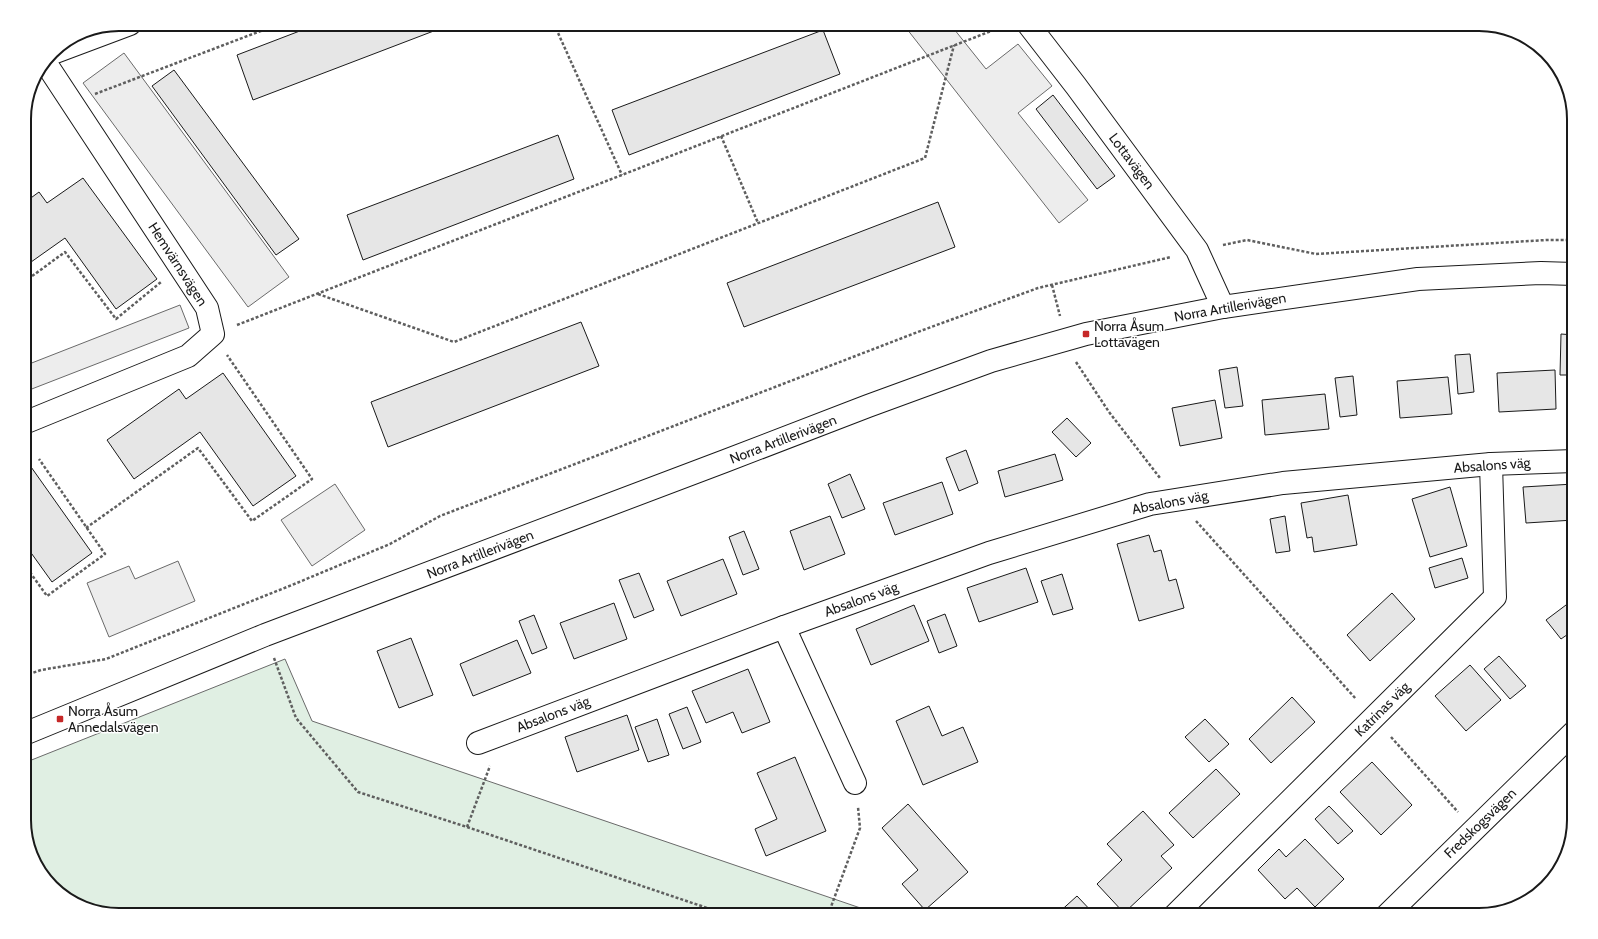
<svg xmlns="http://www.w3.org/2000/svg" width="1598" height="939" font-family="Cabin,sans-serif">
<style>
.green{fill:#e0efe3;stroke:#6a6a6a}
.parking{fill:#ededed;stroke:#6a6a6a}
.building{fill:#e6e6e6;stroke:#1a1a1a}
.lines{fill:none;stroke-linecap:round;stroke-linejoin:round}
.minor-casing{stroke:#1a1a1a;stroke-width:24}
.tertiary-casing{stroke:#1a1a1a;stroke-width:24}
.path{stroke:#5f5f5f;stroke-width:2.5;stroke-dasharray:3 2;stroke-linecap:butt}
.minor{stroke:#fff;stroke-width:22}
.tertiary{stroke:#fff;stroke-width:22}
.poi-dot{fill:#c62828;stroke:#fff;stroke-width:1.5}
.labels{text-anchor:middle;stroke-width:3;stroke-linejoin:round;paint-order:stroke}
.street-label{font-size:14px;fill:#1a1a1a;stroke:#fff}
.poi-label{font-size:14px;fill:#1a1a1a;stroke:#fff;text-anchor:start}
.rim{fill:none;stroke:#1a1a1a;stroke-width:2}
</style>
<rect width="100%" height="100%" fill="#fff"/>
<path class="green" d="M285,659L312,721L881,915H119L71,902L37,868L24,826V763Z"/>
<g class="parking">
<path d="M903,24H950L986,69L1018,44L1052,86L1018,113L1088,200L1059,223Z"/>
<path d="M124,53L289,277L248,307L83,83Z"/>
<path d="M180,305L189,328L24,392V366Z"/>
<path d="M335,484L365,530L312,566L281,520Z"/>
<path d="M178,561L195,601L109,637L87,583L129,566L135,579Z"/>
</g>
<g class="building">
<path d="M318,24H452L253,100L237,55Z"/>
<path d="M823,30L840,74L629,155L612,110Z"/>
<path d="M174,70L299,239L276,255L152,86Z"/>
<path d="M1053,95L1115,176L1097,189L1036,109Z"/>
<path d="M558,135L574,179L363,260L347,215Z"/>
<path d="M83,178L157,279L116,309L65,238L24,267V203L39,192L47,203Z"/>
<path d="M938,202L955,247L744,327L727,283Z"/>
<path d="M581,322L599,366L388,447L371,402Z"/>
<path d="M1561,334L1574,335V375H1560Z"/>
<path d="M1470,354L1474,392L1458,394L1455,355Z"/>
<path d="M1237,367L1243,406L1225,408L1219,370Z"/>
<path d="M1555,370L1556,409L1499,412L1497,373Z"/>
<path d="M223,373L296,476L253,506L200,432L134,479L107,440L179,389L186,399Z"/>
<path d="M1353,376L1357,415L1340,417L1335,378Z"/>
<path d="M1448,377L1452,414L1400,418L1397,381Z"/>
<path d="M1325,394L1329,429L1265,435L1262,400Z"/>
<path d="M1215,400L1222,438L1180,446L1172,408Z"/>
<path d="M1067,418L1091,443L1076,457L1052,432Z"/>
<path d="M966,450L978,483L959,491L946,458Z"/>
<path d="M1055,454L1063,480L1005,497L998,471Z"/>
<path d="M24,457L92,553L52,582L24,543Z"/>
<path d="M850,474L865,509L842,518L828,484Z"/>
<path d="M942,482L953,514L895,535L883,503Z"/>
<path d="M1574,484V520L1526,523L1523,487Z"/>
<path d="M1450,487L1467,546L1430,557L1412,499Z"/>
<path d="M1348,495L1357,545L1314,552L1312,537L1307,538L1301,503Z"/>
<path d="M830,516L845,554L804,570L790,531Z"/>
<path d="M1285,516L1290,551L1276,553L1270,519Z"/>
<path d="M744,531L759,569L743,575L729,537Z"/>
<path d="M1149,535L1154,552L1161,550L1169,581L1176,579L1184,608L1139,621L1117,544Z"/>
<path d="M1462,558L1468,578L1435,588L1429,568Z"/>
<path d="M723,559L737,594L681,616L667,581Z"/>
<path d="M1026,568L1038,602L979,622L967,588Z"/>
<path d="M639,573L654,610L634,618L619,580Z"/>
<path d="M1062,574L1073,609L1053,615L1041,581Z"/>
<path d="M1392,593L1415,619L1370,661L1347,635Z"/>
<path d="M1574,599V630L1561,639L1546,620Z"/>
<path d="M614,603L627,639L574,659L560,623Z"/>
<path d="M914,605L929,641L871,665L856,629Z"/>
<path d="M945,614L957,646L939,653L927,621Z"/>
<path d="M534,615L547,648L532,654L519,621Z"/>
<path d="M411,638L433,695L399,708L377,651Z"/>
<path d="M517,640L531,673L473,696L460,664Z"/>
<path d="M1499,656L1526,686L1510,699L1484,669Z"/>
<path d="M1470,665L1501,700L1466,731L1435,696Z"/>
<path d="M748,669L770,722L742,733L733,712L706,723L692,691Z"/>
<path d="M1292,697L1315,722L1271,763L1249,739Z"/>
<path d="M929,706L942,736L963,727L978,762L923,785L896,721Z"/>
<path d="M687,707L701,742L683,749L669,714Z"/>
<path d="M627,715L639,750L577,772L565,737Z"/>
<path d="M657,719L669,755L648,762L635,727Z"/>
<path d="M1205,719L1229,744L1209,762L1185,737Z"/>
<path d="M795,757L826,831L766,856L755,829L777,819L757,773Z"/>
<path d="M1372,762L1412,805L1381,835L1340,792Z"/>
<path d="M1216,769L1240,794L1193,838L1169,813Z"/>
<path d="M908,804L968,872L925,910L902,884L918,870L882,828Z"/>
<path d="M1329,806L1353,831L1338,844L1315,819Z"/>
<path d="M1143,811L1174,845L1161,856L1172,868L1124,913L1097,884L1122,860L1107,844Z"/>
<path d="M1305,839L1344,879L1315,907L1297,888L1285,899L1258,870L1279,849L1286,857Z"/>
<path d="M1077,896L1095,915H1056Z"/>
</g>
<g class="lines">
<defs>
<g id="minor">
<path d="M1028,24L1076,86L1197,250L1223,307"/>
<path d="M50,54L130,24"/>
<path d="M24,423L188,356L213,334L207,308L45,62"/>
<path d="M784,627L855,783"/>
<path d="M478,743L784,627L989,553L1150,504L1283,483L1491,464L1574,461"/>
<path d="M1175,915L1495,597L1491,464"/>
<path d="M1387,915L1574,732"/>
</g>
<path id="tertiary" d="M24,734L265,635L725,461L868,406L991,361L1086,334L1223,307L1418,279L1541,273L1574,274"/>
</defs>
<use href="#minor" class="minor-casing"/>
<use href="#tertiary" class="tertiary-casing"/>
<g class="path">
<path d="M554,24L622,175"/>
<path d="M95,94L279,24"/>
<path d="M721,136L758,223"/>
<path d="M1223,245L1247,240L1316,254L1546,240H1574"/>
<path d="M24,282L65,252L116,319L161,282"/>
<path d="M1052,285L1060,316"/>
<path d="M318,294L454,342L925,158L954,45"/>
<path d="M237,325L1004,26"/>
<path d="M1076,362L1109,412L1160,478"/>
<path d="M1196,521L1356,699"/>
<path d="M86,528L198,448L252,521L312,479L227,355"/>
<path d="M24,564L47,596L105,554L39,459"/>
<path d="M274,658L296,718L358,792L467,827L728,915"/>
<path d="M24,676L41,670L106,659L292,585L390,544L440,516L923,330L1038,288L1171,257"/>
<path d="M1391,737L1458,812"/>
<path d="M467,827L490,766"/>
<path d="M828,915L860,828L858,807"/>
</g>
<use href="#minor" class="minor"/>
<use href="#tertiary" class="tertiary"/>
</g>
<g class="poi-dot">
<rect x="1082" y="330" width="8" height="8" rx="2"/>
<rect x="56" y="715" width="8" height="8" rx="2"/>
</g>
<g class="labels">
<g class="street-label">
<text transform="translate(1132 161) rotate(53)" y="5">Lottavägen</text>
<text transform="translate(178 264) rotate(57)" y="5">Hemvärnsvägen</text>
<text transform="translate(1230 307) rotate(-10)" y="5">Norra Artillerivägen</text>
<text transform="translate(783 439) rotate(-21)" y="5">Norra Artillerivägen</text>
<text transform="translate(1492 465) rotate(-4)" y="5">Absalons väg</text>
<text transform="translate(1170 502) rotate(-11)" y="5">Absalons väg</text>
<text transform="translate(480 554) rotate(-21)" y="5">Norra Artillerivägen</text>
<text transform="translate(861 599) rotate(-20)" y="5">Absalons väg</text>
<text transform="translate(1382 709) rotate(-45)" y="5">Katrinas väg</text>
<text transform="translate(553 714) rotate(-21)" y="5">Absalons väg</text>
<text transform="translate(1480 823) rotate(-44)" y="5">Fredskogsvägen</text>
</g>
<g class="poi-label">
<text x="1094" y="331">Norra Åsum<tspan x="1094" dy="16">Lottavägen</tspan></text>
<text x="68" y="716">Norra Åsum<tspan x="68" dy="16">Annedalsvägen</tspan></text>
</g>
</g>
<path d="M0 0H1598V939H0ZM119 31H1479A88 88 0 0 1 1567 119V820A88 88 0 0 1 1479 908H119A88 88 0 0 1 31 820V119A88 88 0 0 1 119 31Z" fill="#fff" fill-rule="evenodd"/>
<path class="rim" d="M119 31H1479A88 88 0 0 1 1567 119V820A88 88 0 0 1 1479 908H119A88 88 0 0 1 31 820V119A88 88 0 0 1 119 31Z"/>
</svg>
